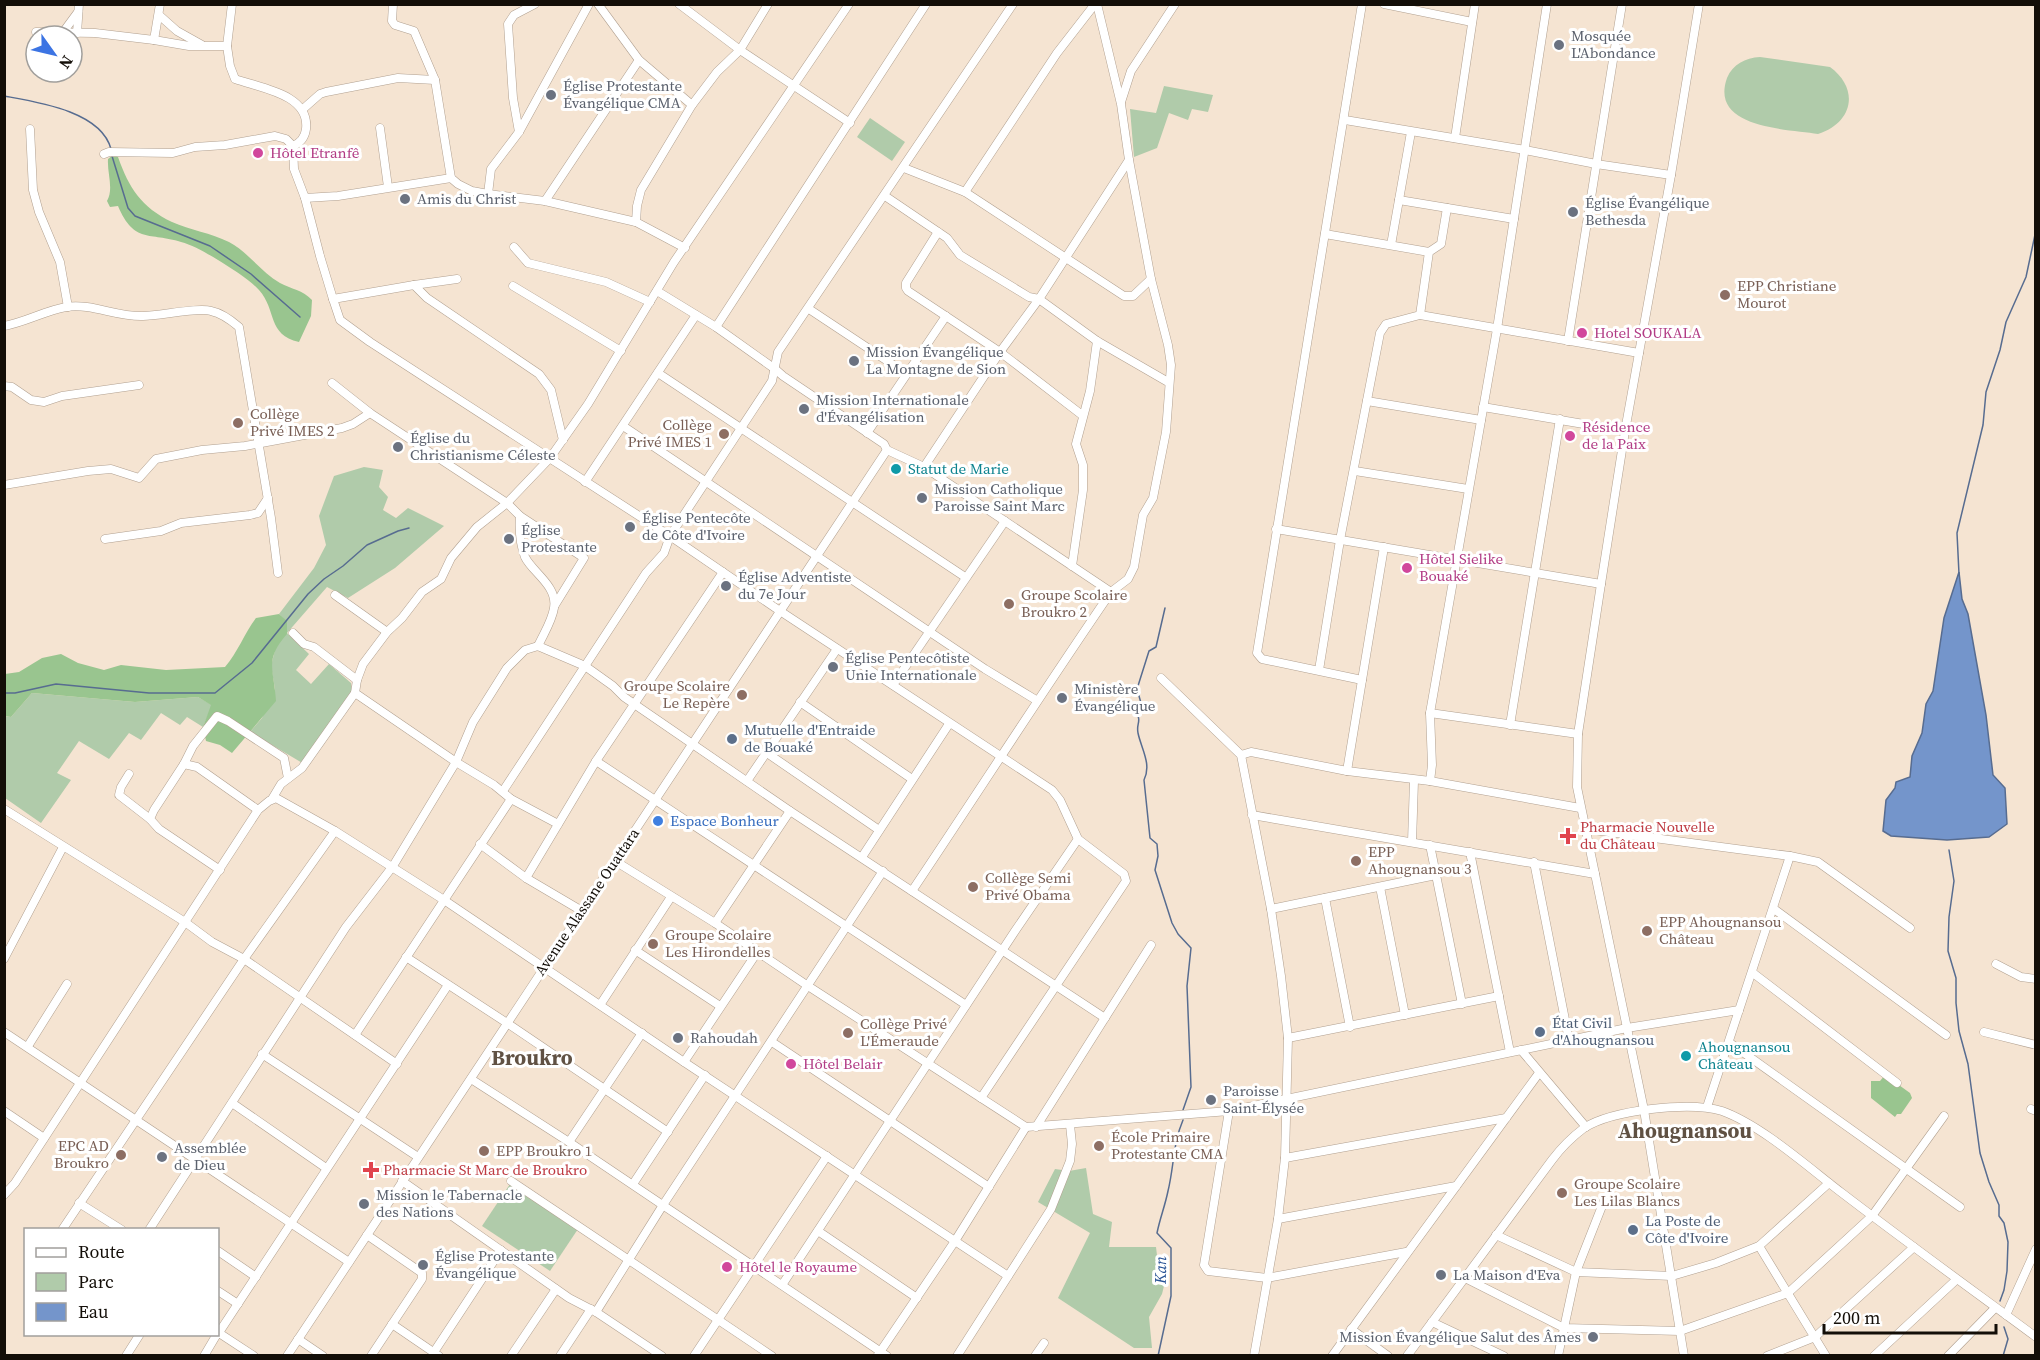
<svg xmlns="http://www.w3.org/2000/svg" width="2040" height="1360" font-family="'Source Serif 4',serif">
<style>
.green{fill:#b0cbaa}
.forest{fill:#99c58f}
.water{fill:#7495cb;stroke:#576c90;stroke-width:1.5}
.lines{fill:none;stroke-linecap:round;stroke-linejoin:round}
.stream{stroke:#576c90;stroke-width:1.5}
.minor-casing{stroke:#b1a090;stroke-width:9}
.minor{stroke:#fff;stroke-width:8}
.worship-dot{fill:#6b7280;stroke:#fff;stroke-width:2}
.hotel-dot{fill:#d1479c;stroke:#fff;stroke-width:2}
.education-dot{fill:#8d6e63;stroke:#fff;stroke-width:2}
.culture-dot{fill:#0f9aa8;stroke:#fff;stroke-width:2}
.service-dot{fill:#5c6f8a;stroke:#fff;stroke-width:2}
.shop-dot{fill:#3f7fe0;stroke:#fff;stroke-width:2}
.health-dot{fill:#e0444e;stroke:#fff;stroke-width:2}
.labels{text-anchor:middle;stroke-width:6;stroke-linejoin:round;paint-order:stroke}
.worship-label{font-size:15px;fill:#5b616d;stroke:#fff;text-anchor:start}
.hotel-label{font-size:15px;fill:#b23c85;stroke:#fff;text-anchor:start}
.education-label{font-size:15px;fill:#785e54;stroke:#fff;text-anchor:start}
.culture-label{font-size:15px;fill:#0d838f;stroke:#fff;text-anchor:start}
.service-label{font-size:15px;fill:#4e5e75;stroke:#fff;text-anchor:start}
.shop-label{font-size:15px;fill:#366cbe;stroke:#fff;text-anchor:start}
.health-label{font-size:15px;fill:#be3a42;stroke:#fff;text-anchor:start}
.street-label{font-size:15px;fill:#130e08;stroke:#fff}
.water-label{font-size:16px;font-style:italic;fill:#2a5496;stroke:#fff}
.district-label{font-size:21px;font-weight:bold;fill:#605143;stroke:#fff}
</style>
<rect width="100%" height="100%" fill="#f5e4d2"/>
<g class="green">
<path d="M1760,57L1830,67C1860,89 1853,123 1818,134C1788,129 1709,129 1727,78C1733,64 1745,58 1760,57Z"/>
<path d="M1164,86L1213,95L1208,112L1192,109L1188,120L1169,113L1157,148L1134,157L1130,109L1156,113Z"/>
<path d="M870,118L905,142L892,161L857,137Z"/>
<path d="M364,467L383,470L379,487L388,497L383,510L396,518L408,508L444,526L395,568L348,598L327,587L287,633L309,654L296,670L311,684L329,664L351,683L352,693L304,764L250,732L262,718L275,689L271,666L276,646L287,622L279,614L314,568L326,545L319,516L334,476Z"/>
<path d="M32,693L135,702L198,697L212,705L203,727L187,717L180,725L161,713L141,740L129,733L109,759L79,741L57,773L71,780L41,823L5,798L4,716L11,717Z"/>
<path d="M1086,1168L1093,1214L1112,1222L1109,1247H1156L1160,1280L1164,1286L1162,1294L1149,1317L1152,1348H1134L1058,1298L1090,1233L1038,1202L1055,1169L1069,1171Z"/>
<path d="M510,1184L578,1229L550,1271L482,1226Z"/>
</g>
<g class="forest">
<path d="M114,154L118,157C129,188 141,207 172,222C190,230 211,233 229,242C248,252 261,272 280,283C291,289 303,290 312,300L311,316L299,342C267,335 277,310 259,290C249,279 232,269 218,260C208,254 193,245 181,242C150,232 134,244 118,206L110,207L107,201C114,189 107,173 108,159Z"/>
<path d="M279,614L287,621V634C264,660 274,669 276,701L232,753L220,745L206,741L203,727L211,705L198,697L135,702L32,693L11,717L5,716V674L19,672L42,658L61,654L78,663L104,670L121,665L166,670L225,667C238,652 244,634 256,618Z"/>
<path d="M1885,1075L1910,1093L1912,1098L1901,1114H1897L1895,1117L1871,1098V1081H1880Z"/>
</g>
<path class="water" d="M1959,572L1962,599L1968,614L1986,715L1993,775L2005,788L2007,824L1989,837L1947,840L1891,836L1883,831L1886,800L1895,788L1896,782L1910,777L1912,756L1922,733L1926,704L1933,691L1944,618Z"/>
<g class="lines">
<g class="stream">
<path d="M4,96C37,102 101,111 111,149"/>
<path d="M112,156L128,208L135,216L210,246L251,274L300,317"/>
<path d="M1959,574L1957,533L1983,425L1986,392L2000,350L2006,322L2026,277L2036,230"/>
<path d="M1165,608L1156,647L1149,651L1137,689L1141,703L1136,710C1142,723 1136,723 1138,733C1141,748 1152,764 1144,780L1150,838L1157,844L1158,856L1155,870L1172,923L1178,934L1191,948L1187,986L1191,1087L1183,1110"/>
<path d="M4,693H15L56,684L149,693H215L252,663L308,594L324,579L343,566L367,545L398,531L409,528"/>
<path d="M1949,850L1954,881L1949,917L1948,951L1956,978V1003L1959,1031L1968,1064L1980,1153L1989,1182L1999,1205V1216L2004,1223L2008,1242L2007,1271L2004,1290L2000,1301"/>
<path d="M1158,1356L1171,1296V1248L1157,1233C1160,1218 1165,1206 1168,1191C1174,1167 1173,1143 1183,1120"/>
<path d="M2003,1356L2008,1339L2004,1327"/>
</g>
<defs>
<g id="minor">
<path d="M393,4L392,21L395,25L414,31L435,80L451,178L458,184L472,191L488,194L545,201L636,222L685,248"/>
<path d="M598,4L639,60L692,105"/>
<path d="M679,4L740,50L850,123"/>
<path d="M1384,4L1472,22"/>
<path d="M159,15L177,31L202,45"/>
<path d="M64,31L78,12"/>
<path d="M36,32L95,33L154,40L160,4"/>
<path d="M77,33L79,4"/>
<path d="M154,40L189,46H227L230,66L235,79C260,88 310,94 306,129C305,137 300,143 293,146"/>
<path d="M227,46L232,4"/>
<path d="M1121,102L1131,71L1175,4"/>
<path d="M303,109L320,94L326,92L398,78L435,80"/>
<path d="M1345,120L1525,150L1596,164L1671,175"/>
<path d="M380,128L388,187"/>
<path d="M30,129L33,190L39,212L60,262L68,307"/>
<path d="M519,132L513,98L508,24L514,15L535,4"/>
<path d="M1455,138L1475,4"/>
<path d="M104,154L109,152L173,153L195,147L225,145L275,136L286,139L293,146L294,169L305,198L338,196L451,178"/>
<path d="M904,168L965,192L1124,296H1133L1151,279"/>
<path d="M965,192L1057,53L1095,4"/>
<path d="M488,194L491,169L519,132L589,4"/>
<path d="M885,196L947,238L960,255L1029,297L1039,299L1097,341L1168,382"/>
<path d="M305,198L320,256L333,299L414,285L427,298L539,374L551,390L563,440"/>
<path d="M1399,200L1514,219"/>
<path d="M545,201L639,60"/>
<path d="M636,222L637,206L641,190L692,105L717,72L740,50L768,4"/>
<path d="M938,232L906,283V288L908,291L1000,352L1082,415"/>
<path d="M1325,234L1429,252"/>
<path d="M1391,245L1411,132"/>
<path d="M514,247L528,263L606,282L650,302"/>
<path d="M414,285L457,279"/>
<path d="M513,286L621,351"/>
<path d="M657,291L716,327L775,369L783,376L884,444L887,450L924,467L1111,592"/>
<path d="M333,299L340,320L370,342L670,536L780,611L1052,790L1060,800L1078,839L1124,874L1126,881L981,1098"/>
<path d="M809,309L907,374"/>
<path d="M1420,315L1429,252L1441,244L1447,208"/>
<path d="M4,326C26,322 44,311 66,307C92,303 116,317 143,316C159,316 199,307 211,311C221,313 232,321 239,327L271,518L278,573"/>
<path d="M716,327L926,4"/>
<path d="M1568,341L1622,4"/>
<path d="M658,373L965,577"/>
<path d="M332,383L370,413L507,503L520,516C519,530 520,544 525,557C532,572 558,586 554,608C552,621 544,633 538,646"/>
<path d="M4,386L12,387L31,400L44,402L62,396L139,385"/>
<path d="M1367,401L1481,420"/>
<path d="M1483,407L1625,431"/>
<path d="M623,426L985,669L1036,700"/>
<path d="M867,433L946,316"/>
<path d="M924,467L1000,352L1039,299L1129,160"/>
<path d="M1355,471L1468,489"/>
<path d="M585,482L696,315"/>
<path d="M4,485L88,471L111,469L139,478L156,459L202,450L245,446L342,428L353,424L370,413"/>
<path d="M520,516L584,558L555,605"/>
<path d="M1276,529L1601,584"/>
<path d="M105,539L161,531L181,523L250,515L258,513L268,498"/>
<path d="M1072,566L1083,490V465L1076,444L1090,391L1097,341"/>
<path d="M335,595L387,632"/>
<path d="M293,633L304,644L314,647L357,680"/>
<path d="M1319,670L1340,540L1380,333L1386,324L1420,315L1639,353"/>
<path d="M1161,678L1241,755L1271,909L1281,976L1288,1038L1285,1158L1278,1219L1254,1356"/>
<path d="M1362,680L1262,659L1257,653L1362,4"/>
<path d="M893,685L1005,521"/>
<path d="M800,702L912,779"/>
<path d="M1430,713L1578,734"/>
<path d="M1510,725L1560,419"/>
<path d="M767,753L879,830"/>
<path d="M1241,755L1251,752L1347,771L1430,781L1580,808"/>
<path d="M596,761L966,1005"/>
<path d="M184,764L193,746L217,716L228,721L284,758L288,778"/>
<path d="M1347,771L1384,547"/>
<path d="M129,774L121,787L119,795L150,819"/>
<path d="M747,781L837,649"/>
<path d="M1430,781L1432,765L1430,713L1497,329L1547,4"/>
<path d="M503,791L646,573L664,553L670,536L772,381L778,352L1013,4"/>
<path d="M272,799L281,784L302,768L355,693"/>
<path d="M4,809L185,922L212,942L244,959L397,1064"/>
<path d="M1252,815L1595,874"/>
<path d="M558,824L511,799L494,785L456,762L355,693L357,680L363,664L387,632L402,618L422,592L441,579L451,558L477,527L507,503L550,458L588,404L674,262L849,4"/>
<path d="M1586,829L1790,856L1818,862L1910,928"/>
<path d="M1412,842L1414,781"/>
<path d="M480,844L526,878L582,911"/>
<path d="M1430,845L1462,1004"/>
<path d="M1470,852L1510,1052"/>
<path d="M862,857L949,724"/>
<path d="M615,861L715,923L808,986L1026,1127L1229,1111L1627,1028L1739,1010"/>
<path d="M1534,862L1569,1040"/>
<path d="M220,870L159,829L150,819L154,810L184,764L197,767L258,810"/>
<path d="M526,878L596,761L723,572"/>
<path d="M1380,887L1405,1015"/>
<path d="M912,891C979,791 1043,691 1111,592L1128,579L1134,567L1143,515L1153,498L1166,432L1171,365L1168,345L1151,279L1129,160L1121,104L1097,4"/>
<path d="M1325,898L1350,1027"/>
<path d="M1271,909L1436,875"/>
<path d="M1774,909L1946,1035"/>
<path d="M715,923L790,811"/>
<path d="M635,950L720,1006"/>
<path d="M406,957L507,1023L668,1132"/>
<path d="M4,959L63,847"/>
<path d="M1996,964L2021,977L2036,979"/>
<path d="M1753,973L1897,1083"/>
<path d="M600,1005L671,897"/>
<path d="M4,1032L349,1262"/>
<path d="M1984,1032L2036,1045"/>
<path d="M355,1035L511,799"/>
<path d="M1288,1038L1499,996"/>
<path d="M772,1042L989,1187"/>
<path d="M1730,1043L1960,1207"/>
<path d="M28,1046L67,984"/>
<path d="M1521,1050L1586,1127"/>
<path d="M262,1054L418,1157"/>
<path d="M684,1062L758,951"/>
<path d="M471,1079L569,1142L887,1356"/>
<path d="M232,1103L326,1168"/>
<path d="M1707,1107L1790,856"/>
<path d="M2031,1109L2036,1111"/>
<path d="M4,1111L44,1138"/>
<path d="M1229,1111L1204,1265L1208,1271L1267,1278L1406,1252"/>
<path d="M1036,1127L1151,945"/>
<path d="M569,1142L642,1033"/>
<path d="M1285,1158L1506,1118"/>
<path d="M402,1181L569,1298L596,1312L662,1356"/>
<path d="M511,1181L772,1356"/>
<path d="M633,1184L705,1075"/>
<path d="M4,1195L15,1183L258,810L269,801L276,798L335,831L444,900L684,1062L1008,1276"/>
<path d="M79,1203L122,1230"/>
<path d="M1278,1219L1456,1186"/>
<path d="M62,1230L244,959L335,831"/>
<path d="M149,1230L346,927L393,866L456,762L473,722L507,668L525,650L538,646L585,666L613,686L624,697L790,811L1105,1018"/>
<path d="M818,1231L917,1298"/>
<path d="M367,1235L422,1273V1279L371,1356"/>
<path d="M1496,1235L1576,1272L1672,1276L1716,1263L1759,1246L1829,1183"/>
<path d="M1759,1246L1826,1356"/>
<path d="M218,1251L256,1277"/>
<path d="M1465,1278L1564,1328L1680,1331L1788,1293L1872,1216L1944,1116"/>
<path d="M782,1285L1015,931L1078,839"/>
<path d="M218,1291L238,1304"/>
<path d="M596,1312L663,1205L883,871"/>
<path d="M2006,1315L2036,1249"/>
<path d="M1432,1322L1504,1356"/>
<path d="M392,1324L439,1356"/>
<path d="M1351,1329L1388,1356"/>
<path d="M219,1333L254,1356"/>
<path d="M218,1334L448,985"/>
<path d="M298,1339L323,1356"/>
<path d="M434,1352L501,1250"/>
<path d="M878,1355L955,1241L1026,1127"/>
<path d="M126,1356L140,1334"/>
<path d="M204,1356L217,1334"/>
<path d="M287,1356L887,450"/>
<path d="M511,1356L556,1289"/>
<path d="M560,1356L591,1309"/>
<path d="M694,1356L827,1156"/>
<path d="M957,1356L1051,1209L1070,1161L1072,1144L1070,1125"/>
<path d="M1035,1356L1044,1343"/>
<path d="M1332,1356L1539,1073"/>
<path d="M1407,1356L1552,1160C1561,1148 1572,1137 1584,1128C1612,1110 1690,1101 1722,1111C1761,1125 1808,1167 1842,1193C1906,1242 1971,1289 2036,1337"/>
<path d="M1558,1356L1576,1272L1604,1201"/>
<path d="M1684,1356L1644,1110L1577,787L1578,734L1601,584L1625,431L1671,175L1699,4"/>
<path d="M1767,1356L1815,1337L1914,1247"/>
<path d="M1874,1356L1956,1280"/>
<path d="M1948,1356L1995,1308"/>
</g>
</defs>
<use href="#minor" class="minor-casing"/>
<use href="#minor" class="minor"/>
</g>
<g class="worship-dot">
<circle cx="1559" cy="45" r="6"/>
<circle cx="551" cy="95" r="6"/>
<circle cx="405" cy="199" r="6"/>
<circle cx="1573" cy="212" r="6"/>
<circle cx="854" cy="361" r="6"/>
<circle cx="804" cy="409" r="6"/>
<circle cx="398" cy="447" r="6"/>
<circle cx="922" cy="498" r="6"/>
<circle cx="630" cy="527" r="6"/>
<circle cx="509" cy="539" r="6"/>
<circle cx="726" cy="586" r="6"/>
<circle cx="833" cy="667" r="6"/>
<circle cx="1062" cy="698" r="6"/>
<circle cx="678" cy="1038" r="6"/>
<circle cx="1211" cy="1100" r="6"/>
<circle cx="162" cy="1157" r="6"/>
<circle cx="364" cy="1204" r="6"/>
<circle cx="423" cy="1265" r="6"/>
<circle cx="1441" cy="1275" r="6"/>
<circle cx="1593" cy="1337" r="6"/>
</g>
<g class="hotel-dot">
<circle cx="258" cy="153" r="6"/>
<circle cx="1582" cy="333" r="6"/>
<circle cx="1570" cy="436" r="6"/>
<circle cx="1407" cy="568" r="6"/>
<circle cx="791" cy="1064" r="6"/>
<circle cx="727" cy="1267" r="6"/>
</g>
<g class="education-dot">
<circle cx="1725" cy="295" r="6"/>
<circle cx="238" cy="423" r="6"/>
<circle cx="724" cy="434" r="6"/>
<circle cx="1009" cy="604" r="6"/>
<circle cx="742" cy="695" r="6"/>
<circle cx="1356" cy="861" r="6"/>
<circle cx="973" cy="887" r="6"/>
<circle cx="1647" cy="931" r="6"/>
<circle cx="653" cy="944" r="6"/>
<circle cx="848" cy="1033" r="6"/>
<circle cx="1099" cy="1146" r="6"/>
<circle cx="484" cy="1151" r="6"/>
<circle cx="121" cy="1155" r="6"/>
<circle cx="1562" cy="1193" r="6"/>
</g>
<g class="culture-dot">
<circle cx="896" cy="469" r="6"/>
<circle cx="1686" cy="1056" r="6"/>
</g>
<g class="service-dot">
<circle cx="732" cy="739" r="6"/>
<circle cx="1540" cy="1032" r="6"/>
<circle cx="1633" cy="1230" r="6"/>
</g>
<circle class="shop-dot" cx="658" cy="821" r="6"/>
<g class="health-dot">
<path d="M1565 827h6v6h6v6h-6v6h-6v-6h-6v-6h6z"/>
<path d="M368 1161h6v6h6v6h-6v6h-6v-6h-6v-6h6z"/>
</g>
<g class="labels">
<g class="worship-label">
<text x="1571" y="41">Mosquée<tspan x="1571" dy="17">L'Abondance</tspan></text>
<text x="563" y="91">Église Protestante<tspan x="563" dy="17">Évangélique CMA</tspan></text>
<text x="417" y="204">Amis du Christ</text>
<text x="1585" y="208">Église Évangélique<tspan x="1585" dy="17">Bethesda</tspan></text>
<text x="866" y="357">Mission Évangélique<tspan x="866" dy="17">La Montagne de Sion</tspan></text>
<text x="816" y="405">Mission Internationale<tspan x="816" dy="17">d'Évangélisation</tspan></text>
<text x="410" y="443">Église du<tspan x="410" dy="17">Christianisme Céleste</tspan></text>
<text x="934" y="494">Mission Catholique<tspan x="934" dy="17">Paroisse Saint Marc</tspan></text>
<text x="642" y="523">Église Pentecôte<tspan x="642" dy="17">de Côte d'Ivoire</tspan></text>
<text x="521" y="535">Église<tspan x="521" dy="17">Protestante</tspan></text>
<text x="738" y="582">Église Adventiste<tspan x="738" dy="17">du 7e Jour</tspan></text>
<text x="845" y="663">Église Pentecôtiste<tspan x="845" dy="17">Unie Internationale</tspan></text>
<text x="1074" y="694">Ministère<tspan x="1074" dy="17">Évangélique</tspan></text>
<text x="690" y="1043">Rahoudah</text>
<text x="1223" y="1096">Paroisse<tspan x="1223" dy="17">Saint-Élysée</tspan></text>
<text x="174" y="1153">Assemblée<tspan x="174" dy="17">de Dieu</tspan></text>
<text x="376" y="1200">Mission le Tabernacle<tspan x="376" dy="17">des Nations</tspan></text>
<text x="435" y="1261">Église Protestante<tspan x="435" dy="17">Évangélique</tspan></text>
<text x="1453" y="1280">La Maison d'Eva</text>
<text x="1581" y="1342" text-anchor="end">Mission Évangélique Salut des Âmes</text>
</g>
<g class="hotel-label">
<text x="270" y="158">Hôtel Etranfê</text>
<text x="1594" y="338">Hotel SOUKALA</text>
<text x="1582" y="432">Résidence<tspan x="1582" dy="17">de la Paix</tspan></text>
<text x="1419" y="564">Hôtel Sielike<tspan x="1419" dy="17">Bouaké</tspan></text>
<text x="803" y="1069">Hôtel Belair</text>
<text x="739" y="1272">Hôtel le Royaume</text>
</g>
<g class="education-label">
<text x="1737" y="291">EPP Christiane<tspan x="1737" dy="17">Mourot</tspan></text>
<text x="250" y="419">Collège<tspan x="250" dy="17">Privé IMES 2</tspan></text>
<text x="712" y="430" text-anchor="end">Collège<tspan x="712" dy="17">Privé IMES 1</tspan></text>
<text x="1021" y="600">Groupe Scolaire<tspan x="1021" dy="17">Broukro 2</tspan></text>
<text x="730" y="691" text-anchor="end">Groupe Scolaire<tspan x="730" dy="17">Le Repère</tspan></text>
<text x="1368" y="857">EPP<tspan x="1368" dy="17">Ahougnansou 3</tspan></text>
<text x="985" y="883">Collège Semi<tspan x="985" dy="17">Privé Obama</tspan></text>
<text x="1659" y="927">EPP Ahougnansou<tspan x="1659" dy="17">Château</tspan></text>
<text x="665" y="940">Groupe Scolaire<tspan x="665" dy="17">Les Hirondelles</tspan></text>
<text x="860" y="1029">Collège Privé<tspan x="860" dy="17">L'Émeraude</tspan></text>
<text x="1111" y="1142">École Primaire<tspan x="1111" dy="17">Protestante CMA</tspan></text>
<text x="109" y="1151" text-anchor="end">EPC AD<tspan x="109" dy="17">Broukro</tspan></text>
<text x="496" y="1156">EPP Broukro 1</text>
<text x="1574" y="1189">Groupe Scolaire<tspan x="1574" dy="17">Les Lilas Blancs</tspan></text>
</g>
<g class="culture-label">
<text x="908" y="474">Statut de Marie</text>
<text x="1698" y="1052">Ahougnansou<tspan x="1698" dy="17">Château</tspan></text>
</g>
<g class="service-label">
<text x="744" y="735">Mutuelle d'Entraide<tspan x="744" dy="17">de Bouaké</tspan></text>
<text x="1552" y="1028">État Civil<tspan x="1552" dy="17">d'Ahougnansou</tspan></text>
<text x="1645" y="1226">La Poste de<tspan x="1645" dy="17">Côte d'Ivoire</tspan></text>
</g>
<g class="shop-label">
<text x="670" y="826">Espace Bonheur</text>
</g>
<g class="health-label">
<text x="1580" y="832">Pharmacie Nouvelle<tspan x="1580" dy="17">du Château</tspan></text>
<text x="383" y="1175">Pharmacie St Marc de Broukro</text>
</g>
<g class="street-label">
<text transform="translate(587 902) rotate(-56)" y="5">Avenue Alassane Ouattara</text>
</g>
<g class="water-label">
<text transform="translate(1160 1270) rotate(-89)" y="6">Kan</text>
</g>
<g class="district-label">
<text x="532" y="1065">Broukro</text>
<text x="1685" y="1138">Ahougnansou</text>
</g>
</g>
<rect width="2040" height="1360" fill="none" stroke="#130e08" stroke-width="12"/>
<rect x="24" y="1228" width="195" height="108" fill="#ffffff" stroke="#a19f9c" stroke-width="1.5"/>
<rect x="36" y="1248" width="30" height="9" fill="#ffffff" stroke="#a19f9c" stroke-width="1.5"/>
<text x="78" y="1258" font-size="18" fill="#130e08">Route</text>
<rect x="36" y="1273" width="30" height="18" fill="#b0cbaa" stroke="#a19f9c" stroke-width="1.5"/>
<text x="78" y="1288" font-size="18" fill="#130e08">Parc</text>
<rect x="36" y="1303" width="30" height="18" fill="#7495cb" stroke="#a19f9c" stroke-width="1.5"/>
<text x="78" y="1318" font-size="18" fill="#130e08">Eau</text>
<g transform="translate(54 54) rotate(124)"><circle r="28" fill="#ffffff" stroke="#a19f9c" stroke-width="1.5"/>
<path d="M0-4.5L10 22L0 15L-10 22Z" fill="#3c74e3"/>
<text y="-9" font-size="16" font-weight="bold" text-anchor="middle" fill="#130e08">N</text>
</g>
<path d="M1824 1324v9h172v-9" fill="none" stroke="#130e08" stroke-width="3"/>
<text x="1833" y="1324" font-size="18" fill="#130e08" stroke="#ffffff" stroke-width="4.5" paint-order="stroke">200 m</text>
</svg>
